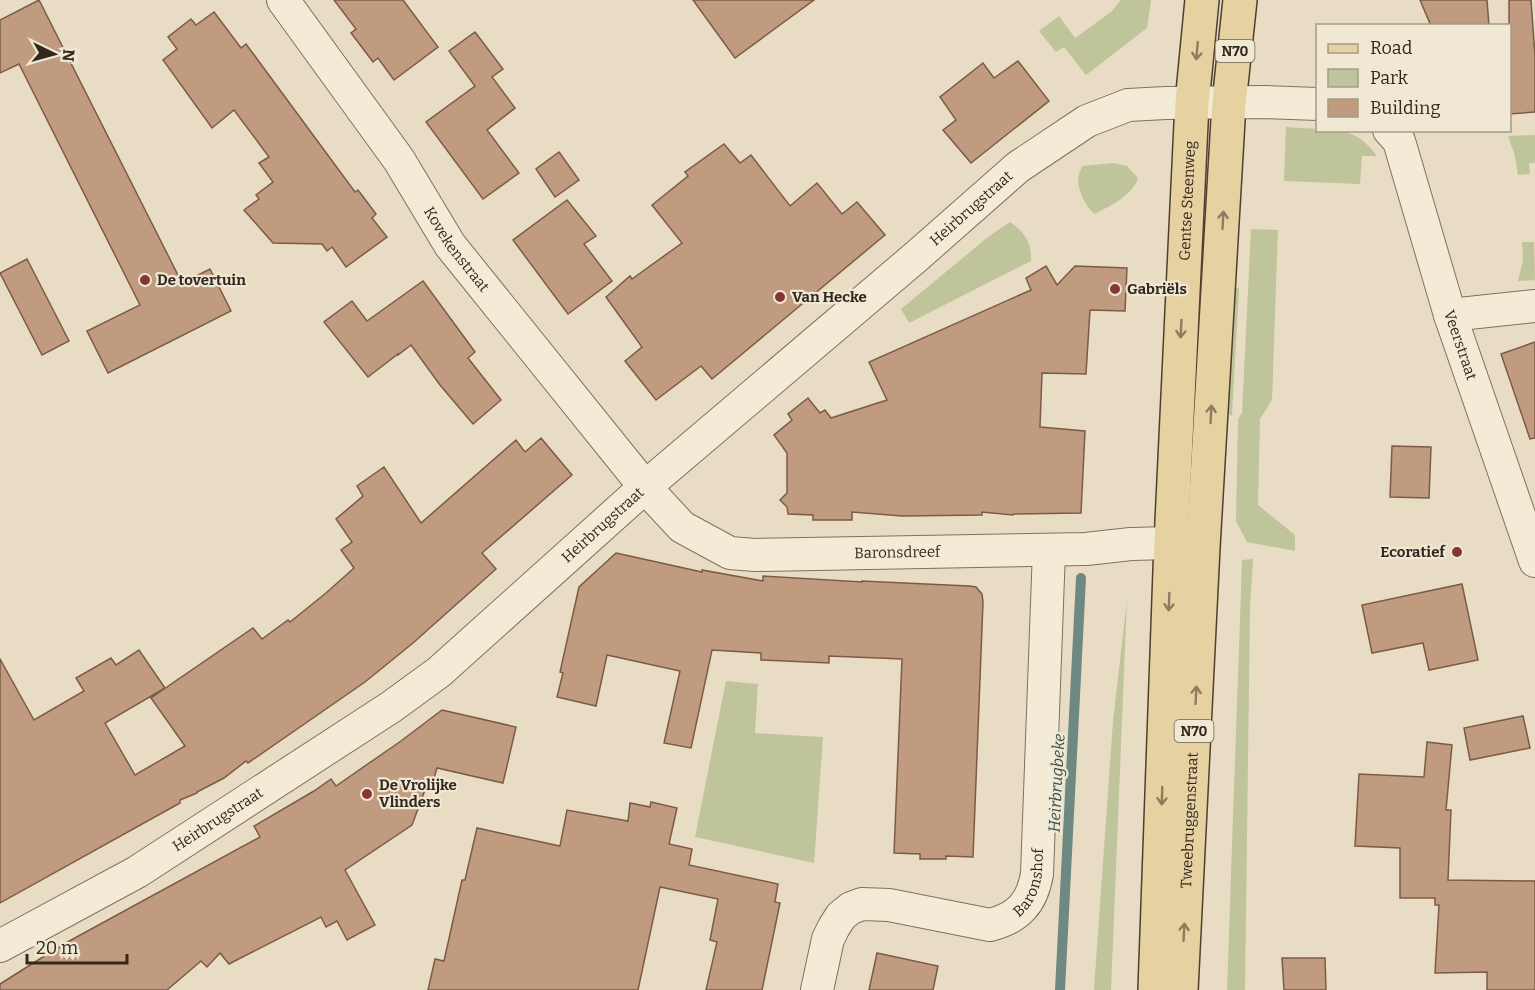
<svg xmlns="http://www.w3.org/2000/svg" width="1535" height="990" font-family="Bitter,serif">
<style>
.green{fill:#bfc49a}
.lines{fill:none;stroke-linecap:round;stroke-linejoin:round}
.stream{stroke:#6e8882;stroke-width:10}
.building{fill:#c19b7f;stroke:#7c5b46;stroke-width:1.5}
.minor-casing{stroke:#80705d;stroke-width:34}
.major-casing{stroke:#4e3f31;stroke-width:36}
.minor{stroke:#f4ebd6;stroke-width:32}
.major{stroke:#e6d1a1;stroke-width:33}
.oneway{stroke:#8c7c60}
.poi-dot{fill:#873536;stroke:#f0e8d3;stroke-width:2}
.labels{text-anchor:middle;stroke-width:4.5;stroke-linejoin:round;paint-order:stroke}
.shield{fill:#f0e8d3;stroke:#6b6255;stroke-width:1.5}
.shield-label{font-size:14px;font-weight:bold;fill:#32281f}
.street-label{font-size:15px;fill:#32281f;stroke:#f0e8d3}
.poi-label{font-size:15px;font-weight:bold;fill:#32281f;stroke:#f0e8d3;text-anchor:start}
.water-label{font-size:16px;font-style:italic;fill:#30504e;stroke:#f0e8d3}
</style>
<rect width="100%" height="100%" fill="#e8ddc4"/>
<g class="green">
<path d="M1121,0H1151L1147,28L1086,75L1064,47L1056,52L1039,31L1059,16L1075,38L1111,12Z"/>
<path d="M1286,127L1317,129L1318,130C1346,130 1359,132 1377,156H1362L1360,184L1284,181Z"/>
<path d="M1535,135V163H1529L1530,174L1518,175L1515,156L1508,136Z"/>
<path d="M1113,163L1127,166L1138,178C1133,195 1109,207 1094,214C1086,206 1079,193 1078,181C1078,176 1080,171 1082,166Z"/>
<path d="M1010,222C1025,232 1032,243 1031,261L909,323L901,309L988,237Z"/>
<path d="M1251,229L1278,230L1272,400L1260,419L1258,505L1295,535V551L1247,542L1236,521L1238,419L1242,413Z"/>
<path d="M1522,242H1534L1535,280L1518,281L1523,260Z"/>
<path d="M1231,288H1239L1232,416L1225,413Z"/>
<path d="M1253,559L1250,609L1245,990H1227L1242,560Z"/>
<path d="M1127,599L1111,990H1094L1113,721Z"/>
<path d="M726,681L758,684L755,733L823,737L814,863L695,837Z"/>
</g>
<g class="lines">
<path class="stream" d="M1060,990L1081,578"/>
</g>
<g class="building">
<path d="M39,0L182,283L210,269L231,311L108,373L87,331L140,305L19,64L0,73V20Z"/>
<path d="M334,0H403L438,47L394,80L378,58L373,62L351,33L356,29Z"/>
<path d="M693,0H814L735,58Z"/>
<path d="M1420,0H1487L1489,26H1431Z"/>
<path d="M1509,0H1531L1535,56V112L1509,114Z"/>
<path d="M214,12L241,48L246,44L355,192L358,190L376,214L372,218L387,237L346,267L332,247L327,251L322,244L273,243L244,210L259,199L256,195L273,182L259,163L269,157L234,110L212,128L163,60L177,49L168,37L191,19L196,25Z"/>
<path d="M475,32L503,69L492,77L515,108L487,130L519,173L483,199L426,122L475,86L449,51Z"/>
<path d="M1018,61L1049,101L971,163L943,130L956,120L940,97L983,63L994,78Z"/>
<path d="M724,144L740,163L751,155L790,206L817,183L842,214L857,202L885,235L712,379L701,366L656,400L625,361L642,347L606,297L630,276L632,279L682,243L652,205L688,176L685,172Z"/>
<path d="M559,152L579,180L555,197L536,169Z"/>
<path d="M567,200L596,236L584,244L612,281L568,314L513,240Z"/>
<path d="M27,259L69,341L42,355L0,273Z"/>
<path d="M1046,266L1057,285L1075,266L1127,268L1125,311L1090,310L1086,374L1042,373L1040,427L1085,431L1081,513L1014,514L1013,515L982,512V515L902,516L852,512V520H813V515L788,514L787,507L780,500L787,493V453L774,435L792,420L788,414L808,398L820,413L825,410L831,418L887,400L869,362L1031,290L1026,278Z"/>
<path d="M423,281L475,352L468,358L501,400L473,424L440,385L411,345L398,355V354L368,377L324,322L352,301L367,321Z"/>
<path d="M1535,342V438L1530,439L1501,354Z"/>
<path d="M541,438L572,475L482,553L496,569L413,643L365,682L248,763L246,761L224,778L197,792V793L180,800V803L0,903V659L34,720L84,691L76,678L111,658L116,665L139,650L165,688L105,723L135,775L185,746L151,698L253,628L262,639L288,620L290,622L326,593L354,568L341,550L352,542L336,519L363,496L357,486L384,467L421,523L516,440L525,452Z"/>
<path d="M1392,446L1431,447L1429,498L1390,497Z"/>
<path d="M616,553L702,572V570L763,581V576L862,582V581L969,586L976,587L982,594L983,602L973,857L946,856V859H920V854L894,853L902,659L829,656V663L761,660V653L712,650L691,748L664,743L680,671L607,655L596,706L557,697L563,673L560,672L579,587Z"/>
<path d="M1462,584L1478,660L1429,670L1423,643L1372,653L1362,605Z"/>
<path d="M442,710L516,727L503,783L437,768L431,788L428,782L412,825L345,870L375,925L347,940L337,921L326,927L321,917L229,964L220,953L207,967L201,961L167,990H0V984L62,945L260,837L254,826L314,791L331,779L336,786L401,741Z"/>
<path d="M1523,716L1530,748L1470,760L1464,728Z"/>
<path d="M1427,742L1452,745L1446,810H1451L1448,880L1535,881V990H1487V972L1435,973L1439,905H1435V898H1400V848L1355,846L1359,774L1424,777Z"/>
<path d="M651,802L677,808L669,844L692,849L689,865L778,884L775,902L780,903L762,990H706L717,942L710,940L718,899L660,887L638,990H428L435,959L444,961L462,880H465L477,828L560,846L567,810L628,821L630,803L650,807Z"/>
<path d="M877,953L938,966L933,990H869Z"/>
<path d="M1282,958H1325L1326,990H1284Z"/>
</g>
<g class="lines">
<defs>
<g id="minor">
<path id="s1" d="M283,0L399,160L450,245L645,487L682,527L730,553L755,555L1086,549L1131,544L1171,543"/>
<path id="s2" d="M1389,130L1399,141L1450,315L1535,561"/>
<path d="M1450,315L1535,306"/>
<path id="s3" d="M0,946L137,872L391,707L439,672L645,487L917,256L1018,167L1087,121L1128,105L1166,103L1264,102L1318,104"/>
<path id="s4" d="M817,990L828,939L834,927L841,916L851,908L862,904L889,905L990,925C1018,918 1032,903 1037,874L1049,550"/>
</g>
<g id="major">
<path id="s5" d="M1155,990L1171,543L1192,103L1202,0"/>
<path id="s6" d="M1181,990L1203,547L1229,103L1240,0"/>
</g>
</defs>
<use href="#minor" class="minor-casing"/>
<use href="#major" class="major-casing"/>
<use href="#minor" class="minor"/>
<use href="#major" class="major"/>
</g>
<defs><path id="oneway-shaft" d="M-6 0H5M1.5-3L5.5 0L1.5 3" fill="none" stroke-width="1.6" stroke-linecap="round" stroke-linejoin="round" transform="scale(1.5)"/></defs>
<g class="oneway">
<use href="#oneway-shaft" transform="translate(1197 51) rotate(95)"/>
<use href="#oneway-shaft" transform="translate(1223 220) rotate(-87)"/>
<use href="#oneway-shaft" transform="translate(1181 329) rotate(93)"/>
<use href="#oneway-shaft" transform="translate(1211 414) rotate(-87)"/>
<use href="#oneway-shaft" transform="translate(1169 602) rotate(92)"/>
<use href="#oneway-shaft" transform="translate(1196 695) rotate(-87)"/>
<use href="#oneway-shaft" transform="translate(1162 796) rotate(92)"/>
<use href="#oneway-shaft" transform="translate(1184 932) rotate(-87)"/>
</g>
<g class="poi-dot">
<circle cx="145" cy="280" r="6"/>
<circle cx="1115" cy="289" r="6"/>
<circle cx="780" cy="297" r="6"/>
<circle cx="1457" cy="552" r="6"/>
<circle cx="367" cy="794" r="6"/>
</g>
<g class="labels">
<g class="shield">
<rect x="1215.5" y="40" width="39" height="22" rx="4.5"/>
<rect x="1174.5" y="720" width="39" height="22" rx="4.5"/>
</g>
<g class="shield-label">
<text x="1235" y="56">N70</text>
<text x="1194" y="736">N70</text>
</g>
<g class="street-label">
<text dy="5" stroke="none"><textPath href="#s5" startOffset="790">Gentse Steenweg</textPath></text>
<text dy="5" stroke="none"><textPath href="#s3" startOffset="1224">Heirbrugstraat</textPath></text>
<text dy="5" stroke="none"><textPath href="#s1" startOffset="304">Kovekenstraat</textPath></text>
<text dy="5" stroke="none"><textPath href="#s2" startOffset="228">Veerstraat</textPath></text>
<text dy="5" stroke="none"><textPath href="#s3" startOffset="738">Heirbrugstraat</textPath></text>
<text dy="5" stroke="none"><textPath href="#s1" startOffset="884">Baronsdreef</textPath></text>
<text dy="5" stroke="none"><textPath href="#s3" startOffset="252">Heirbrugstraat</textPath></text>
<text dy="5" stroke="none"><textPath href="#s6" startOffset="170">Tweebruggenstraat</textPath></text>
<text dy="5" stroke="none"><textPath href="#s4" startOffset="297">Baronshof</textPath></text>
</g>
<g class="poi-label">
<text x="157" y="285">De tovertuin</text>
<text x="1127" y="294">Gabriëls</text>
<text x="792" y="302">Van Hecke</text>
<text x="1445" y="557" text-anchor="end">Ecoratief</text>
<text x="379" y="790">De Vrolijke<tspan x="379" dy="17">Vlinders</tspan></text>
</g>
<g class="water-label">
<text transform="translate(1056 783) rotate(-87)" y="6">Heirbrugbeke</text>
</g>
</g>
<rect x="1316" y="24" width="195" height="108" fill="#f0e8d3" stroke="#a49b8b" stroke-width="1.5"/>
<rect x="1328" y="44" width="30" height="9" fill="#e6d1a1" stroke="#a49b8b" stroke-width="1.5"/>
<text x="1370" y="54" font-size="18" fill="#32281f">Road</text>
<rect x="1328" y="69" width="30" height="18" fill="#bfc49a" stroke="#a49b8b" stroke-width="1.5"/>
<text x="1370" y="84" font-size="18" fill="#32281f">Park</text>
<rect x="1328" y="99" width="30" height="18" fill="#c19b7f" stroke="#a49b8b" stroke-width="1.5"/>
<text x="1370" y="114" font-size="18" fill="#32281f">Building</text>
<g transform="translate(54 54) rotate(95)" stroke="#f0e8d3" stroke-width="4.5" paint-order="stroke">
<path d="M0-4.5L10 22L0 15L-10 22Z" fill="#32281f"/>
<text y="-9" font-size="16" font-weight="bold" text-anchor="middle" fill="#32281f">N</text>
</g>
<path d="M27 954v9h100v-9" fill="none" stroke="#32281f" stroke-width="3"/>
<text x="36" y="954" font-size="18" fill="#32281f" stroke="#f0e8d3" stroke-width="4.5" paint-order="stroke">20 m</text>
</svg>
